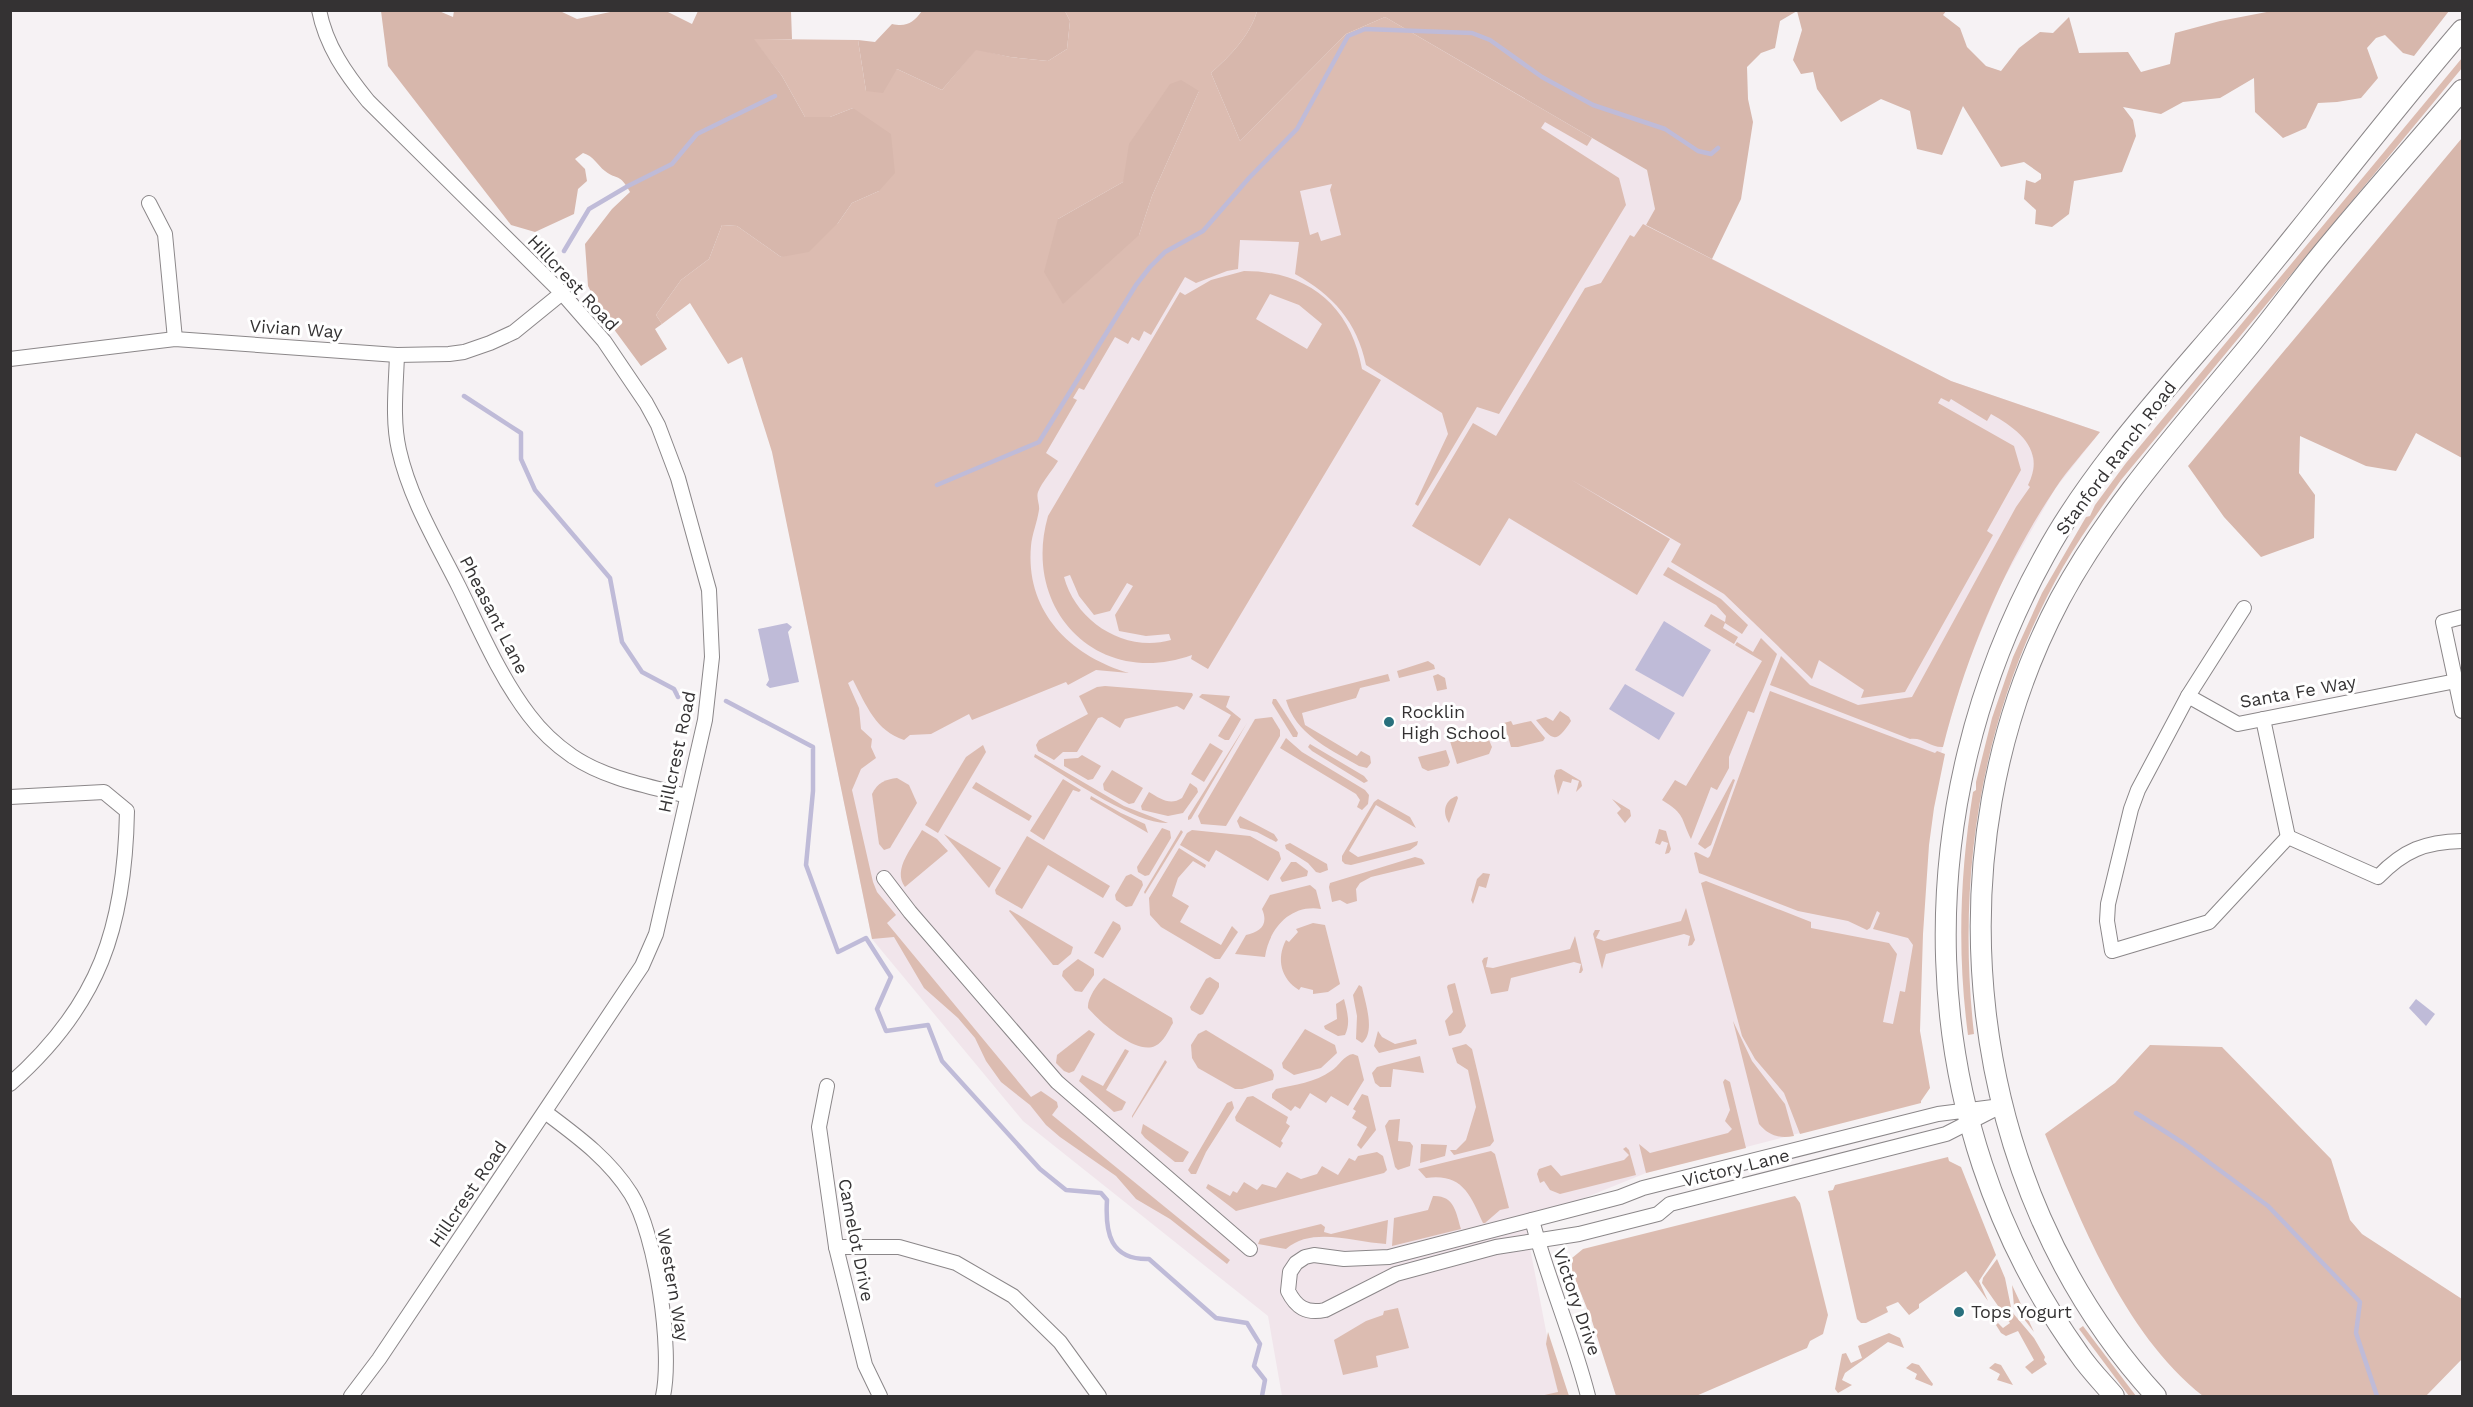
<svg xmlns="http://www.w3.org/2000/svg" width="2473" height="1407" font-family="'Work Sans',sans-serif">
<style>
.built{fill:#f1e5eb}
.green{fill:#dcbcb1;fill-rule:evenodd}
.forest{fill:#d7b7ac}
.water{fill:#bfbbd8}
.lines{fill:none;stroke-linecap:round;stroke-linejoin:round}
.stream{stroke:#bfbbd8;stroke-width:4.5}
.minor-casing{stroke:#8b8789;stroke-width:16}
.secondary-casing{stroke:#8b8789;stroke-width:22}
.minor{stroke:#fff;stroke-width:14}
.secondary{stroke:#fff;stroke-width:20}
.poi-dot{fill:#29707d;stroke:#fff;stroke-width:2}
.labels{text-anchor:middle;stroke-width:6;stroke-linejoin:round;paint-order:stroke}
.street-label{font-size:18px;fill:#343233;stroke:#fff}
.poi-label{font-size:18px;fill:#343233;stroke:#fff;text-anchor:start}
</style>
<rect width="100%" height="100%" fill="#f6f2f4"/>
<path class="built" d="M1385,17L1647,170L1655,209L1646,225L1951,381L2100,432L2055,489L2001,584L1966,667L1955,703L1941,753L1926,837L1918,1044L1842,1122L1646,1173L1525,1222L1558,1393L1565,1391L1570,1396H1282L1268,1316L1023,1121L872,939L786,518Z"/>
<g class="green">
<path d="M1065,11H1257C1250,36 1230,56 1211,73L1240,141L1346,34L1385,17L1592,138L1587,146L1545,122L1541,128L1619,178L1626,205L1499,414L1477,407L1418,506L1415,504L1448,434L1442,413L1366,365C1357,322 1333,295 1295,274L1299,242L1240,240L1238,269L1227,271L1196,283L1185,277L1151,335L1144,331L1139,341L1132,337L1128,344L1115,337L1084,390L1079,388L1073,398L1077,400L1046,453L1058,461C1052,471 1042,482 1038,492C1036,498 1040,505 1039,510C1037,523 1032,534 1031,546C1025,612 1071,656 1129,673L1096,670L1068,685L1066,682L972,720L969,714L931,734L910,735L904,740C876,731 866,705 853,680L848,683L859,708L861,729L872,739L871,747L876,758L861,769L852,790L873,882L877,892L896,915L887,923L1031,1097L1041,1091L1057,1102L1058,1107L1052,1115L1230,1260L1227,1264L1170,1219L1136,1199L1116,1176L1060,1137L1046,1125L1030,1105L1001,1082L986,1061L975,1038L958,1018L924,988L894,937L872,939L772,452L742,357L728,364L690,303L662,324L656,315L681,280L709,259L722,225L737,226L781,257L838,223L852,203L879,191L853,108L830,117H805L782,76L753,39L858,40L866,91L897,69L942,90L976,49L1010,57L1048,61L1067,49L1070,21ZM1199,91L1152,196L1139,235L1058,219L1123,182ZM1332,184L1330,190L1341,235L1321,241L1318,232L1310,235L1300,191Z"/>
<path d="M2462,58V68L2121,480C2101,508 2081,536 2063,567C1982,710 1956,872 1974,1034L1968,1035C1957,953 1960,873 1973,792L1976,790V782L1992,718L2013,657L2042,593L2086,517L2090,516L2095,505L2126,463Z"/>
<path d="M1643,224L1951,381L2100,432C2085,451 2068,469 2055,489C2003,567 1966,656 1943,747C1931,748 1923,737 1910,739L1770,685L1781,656L1810,685L1858,705L1912,697L2016,507L2030,487L2028,485C2046,450 2018,429 1991,414L1987,421L1951,399L1949,402L1941,398L1938,403L2014,446L2021,470L1987,531L1993,535L1905,692L1861,698L1864,690L1819,660L1812,679L1724,594L1671,562L1681,544L1570,479L1670,539L1637,595L1509,518L1480,566L1412,526L1473,423L1496,436L1585,288L1601,283L1630,235L1634,237Z"/>
<path d="M1244,271C1308,271 1351,306 1362,369L1381,380L1208,669L1191,659L1192,655C1098,689 1021,610 1048,516L1180,292L1185,295L1211,280ZM1270,294L1299,305L1322,324L1307,349L1256,319ZM1070,575L1079,596L1094,615L1110,611L1127,583L1133,586L1115,615L1119,631L1146,636L1169,634L1171,640C1125,653 1076,622 1064,577Z"/>
<path d="M1668,567L1721,599L1748,625L1742,634L1725,623L1723,628L1738,637L1734,644L1704,626L1711,614L1725,622L1726,616L1716,605L1663,575Z"/>
<path d="M1761,638L1777,654L1754,713L1748,711L1729,757V768L1717,790L1711,787L1691,839C1680,817 1686,815 1662,800L1675,780L1686,786L1762,661L1735,645L1737,642L1753,652Z"/>
<path d="M1428,661L1434,665L1435,669L1399,678L1397,671Z"/>
<path d="M1388,674L1390,681L1360,688L1356,698L1302,713L1305,725L1357,756L1361,751L1370,756L1371,763L1367,768L1359,766C1330,749 1296,735 1286,700Z"/>
<path d="M1438,674L1445,678L1447,689L1437,691L1433,676Z"/>
<path d="M1105,686L1192,693L1193,695L1184,710L1177,706L1125,719L1120,728L1102,717L1098,718L1077,752H1063L1054,760L1038,751L1036,745L1039,740L1088,714L1079,696L1097,687Z"/>
<path d="M1770,691L1935,753L1937,751L1945,754L1934,808L1929,845L1923,934L1920,1031L1930,1088L1921,1101V1103L1800,1134L1784,1093L1755,1059L1742,1036L1701,883L1706,881L1811,922V928L1889,943L1897,954L1883,1022L1893,1024L1900,991L1905,992L1913,945L1908,938L1873,929L1880,913L1877,911L1870,928L1867,930L1848,921L1798,911L1699,873L1694,853L1696,852L1708,858L1710,856Z"/>
<path d="M1202,694L1230,696L1226,707L1241,719L1229,740H1225L1218,736L1231,715L1199,697Z"/>
<path d="M1273,699H1276L1298,733L1297,737H1293L1272,703Z"/>
<path d="M1560,711L1569,717L1571,721C1555,746 1552,739 1536,720L1546,717L1553,721Z"/>
<path d="M1272,717L1280,730V736L1226,826L1201,824L1198,816L1255,719Z"/>
<path d="M1511,721L1513,725L1531,721L1545,738L1543,741L1518,747H1511L1504,723Z"/>
<path d="M1247,723L1191,819L1188,820V817Z"/>
<path d="M1486,733L1492,747L1489,754L1457,764L1450,741Z"/>
<path d="M1286,738L1302,752L1365,790L1369,795L1368,804L1362,810L1357,807L1360,800L1356,794L1280,748Z"/>
<path d="M1210,743L1223,751L1204,782L1191,774Z"/>
<path d="M1310,744L1364,776L1368,781L1364,783L1312,751L1308,747Z"/>
<path d="M983,745L986,752L938,833L925,825L966,757Z"/>
<path d="M1446,750L1450,762L1448,766L1428,771L1422,768L1418,757Z"/>
<path d="M1035,754L1124,806L1168,823C1136,825 1064,775 1034,757Z"/>
<path d="M1082,755L1101,766L1093,779L1088,780L1064,766V759L1078,758Z"/>
<path d="M1561,769L1581,781L1582,786L1576,792L1579,781L1572,779L1571,783L1563,781L1558,795L1554,776L1556,770Z"/>
<path d="M1112,770L1143,788L1134,803L1129,804L1104,790L1103,784Z"/>
<path d="M897,778L909,785L917,803L890,848L884,850L879,844L872,794C877,783 886,779 897,778Z"/>
<path d="M1063,779L1081,790L1079,792L1073,790L1044,840L1030,831Z"/>
<path d="M1733,779L1735,780L1711,845L1705,849L1698,844Z"/>
<path d="M976,782L1032,816L1029,821L972,788Z"/>
<path d="M1190,783L1197,788L1198,792L1183,813L1168,816L1142,810L1141,806L1149,792C1161,799 1170,806 1182,798Z"/>
<path d="M1091,796L1121,813L1145,824L1148,833L1090,799Z"/>
<path d="M1457,796L1458,798L1449,823C1442,813 1444,800 1457,796Z"/>
<path d="M1378,799L1410,817L1416,828L1376,805L1349,851L1358,857L1418,841L1417,845L1410,850L1351,865L1345,864L1342,861V856L1374,802Z"/>
<path d="M1612,799L1630,810L1631,816L1625,823L1617,813L1621,809Z"/>
<path d="M1240,816L1274,834L1278,840L1276,842L1257,832L1240,828L1237,821Z"/>
<path d="M1162,828L1170,831L1171,838L1149,875L1145,876L1138,872L1137,867Z"/>
<path d="M1659,829L1666,831L1671,849L1669,853L1665,854L1668,843L1662,841L1660,845L1655,843Z"/>
<path d="M922,830L937,839L948,851L905,887C892,869 913,847 922,830Z"/>
<path d="M1181,830L1183,832L1145,894L1144,892Z"/>
<path d="M1192,830L1250,836L1279,852L1281,859L1268,881L1216,850L1209,862L1180,845L1187,833Z"/>
<path d="M944,834L1001,868L989,888Z"/>
<path d="M1027,836L1110,886L1103,898L1048,865L1022,909L996,894L995,890Z"/>
<path d="M1290,843L1327,864L1328,870L1320,873L1316,872L1308,863L1286,849L1285,845Z"/>
<path d="M1179,848L1206,865L1205,868L1193,861L1178,878L1172,896L1189,906L1180,922L1221,945L1232,926L1238,932L1220,959H1215L1161,927L1150,915L1149,898Z"/>
<path d="M1415,857L1422,859L1425,864L1371,877L1360,883L1356,889L1357,901L1347,904L1340,900L1332,902L1329,887L1330,883Z"/>
<path d="M1291,862H1296L1308,871L1307,876L1282,882L1280,878Z"/>
<path d="M1483,873L1490,874L1486,888L1479,886L1473,904L1471,900L1477,879Z"/>
<path d="M1131,874L1142,881L1143,885L1132,906L1126,907L1116,900L1115,895L1126,876Z"/>
<path d="M1310,885L1316,890L1321,909C1290,904 1269,929 1265,957L1235,954L1246,935C1260,932 1269,925 1262,909L1270,895Z"/>
<path d="M1686,908L1695,940L1692,945L1688,946L1690,936L1684,934L1606,954L1602,969L1593,934L1595,930H1600L1596,938L1604,941L1681,921Z"/>
<path d="M1010,910L1073,947L1071,954L1058,965H1053L1009,911Z"/>
<path d="M1113,921L1120,925L1121,929L1103,958L1094,953Z"/>
<path d="M1313,923L1325,925L1340,984L1328,992L1313,994V990L1301,987L1299,990C1281,979 1276,959 1286,940L1289,942L1298,932L1296,929Z"/>
<path d="M1575,936L1583,970L1581,973H1579L1581,964L1574,962L1511,978L1508,991L1491,994L1482,961L1484,958L1488,957L1486,967L1493,968L1570,949Z"/>
<path d="M1078,959L1094,969V975L1082,992L1075,991L1062,976L1063,971Z"/>
<path d="M1210,977L1219,983V987L1203,1014L1200,1015L1191,1010L1190,1007L1206,979Z"/>
<path d="M1104,978L1172,1018L1173,1023C1168,1031 1164,1042 1155,1046C1136,1055 1100,1022 1088,1008C1087,999 1097,984 1104,978Z"/>
<path d="M1455,983L1466,1026L1461,1033L1449,1036L1445,1021L1453,1012L1447,987L1448,985Z"/>
<path d="M1359,985L1362,987C1365,1002 1376,1032 1362,1043L1356,1039L1357,1016L1353,995Z"/>
<path d="M1344,999C1347,1011 1351,1023 1345,1035L1338,1036L1325,1029L1324,1026L1337,1019L1336,1004Z"/>
<path d="M1733,1021L1752,1061L1785,1104L1794,1136C1779,1139 1768,1135 1759,1124Z"/>
<path d="M1305,1029L1335,1045L1337,1053L1321,1068L1294,1075L1283,1068L1282,1063Z"/>
<path d="M1089,1030L1095,1034L1074,1071L1069,1073L1064,1071L1056,1063L1057,1055Z"/>
<path d="M1206,1030L1272,1070L1274,1075L1273,1080L1242,1089H1235L1198,1068L1192,1058L1191,1045L1198,1034Z"/>
<path d="M1378,1031L1382,1037L1395,1044L1416,1039L1417,1044L1379,1053L1374,1046Z"/>
<path d="M1466,1044L1472,1049L1494,1141L1490,1146L1454,1155L1450,1150H1456L1466,1140L1476,1107L1468,1070L1457,1063L1452,1048Z"/>
<path d="M2150,1045L2222,1047L2331,1159L2350,1220L2362,1234L2462,1299V1359L2426,1396H2203C2125,1335 2081,1223 2045,1134L2115,1083Z"/>
<path d="M1125,1049L1129,1051L1106,1090L1126,1102L1122,1110L1114,1112L1079,1081L1082,1075L1103,1086Z"/>
<path d="M1353,1054L1358,1056L1364,1080L1348,1106L1331,1096L1326,1103L1310,1093L1300,1109L1295,1106L1291,1111L1272,1098V1094L1276,1089C1294,1085 1316,1082 1331,1071C1339,1066 1344,1055 1353,1054Z"/>
<path d="M1420,1056L1424,1073L1393,1069L1391,1087H1380L1375,1083L1372,1073L1377,1067Z"/>
<path d="M1165,1060L1167,1062L1132,1118V1116Z"/>
<path d="M1725,1079L1730,1082L1746,1148L1646,1173L1639,1144L1650,1153L1728,1133L1732,1129L1725,1121L1730,1110L1723,1082Z"/>
<path d="M1362,1094L1368,1096L1376,1130L1361,1149L1357,1145L1367,1127L1352,1118L1356,1111L1353,1109Z"/>
<path d="M1253,1096L1288,1117L1286,1123L1290,1126L1281,1141L1283,1143L1280,1148L1236,1121L1235,1117L1247,1097Z"/>
<path d="M1232,1101L1234,1108L1206,1152L1196,1174H1191L1188,1170L1227,1103Z"/>
<path d="M1400,1119L1398,1141L1410,1142L1413,1146L1410,1166L1398,1170L1395,1167L1385,1126L1389,1120Z"/>
<path d="M1143,1124L1189,1152L1183,1162H1175L1145,1138L1141,1133Z"/>
<path d="M1421,1144L1447,1145L1445,1156L1420,1163Z"/>
<path d="M1626,1147L1629,1150L1636,1175L1560,1194L1550,1190L1544,1181L1540,1183L1537,1174L1539,1169L1551,1165L1561,1176L1624,1160L1629,1155L1623,1149Z"/>
<path d="M1491,1151L1495,1154L1509,1208L1500,1210L1485,1223H1483C1470,1194 1462,1173 1426,1178L1418,1169Z"/>
<path d="M1377,1152L1383,1156L1387,1170L1384,1173L1236,1211L1206,1188L1208,1184L1230,1196L1233,1191L1237,1193L1244,1182L1257,1190L1262,1184L1276,1188L1287,1172L1301,1179L1317,1174L1322,1166L1338,1175L1349,1158L1355,1161L1358,1156Z"/>
<path d="M1948,1157L1949,1161L1961,1167L1996,1255L1979,1281L1988,1301L1966,1271L1919,1304V1308L1909,1315L1898,1302L1886,1307L1888,1312L1866,1323H1861L1857,1319L1828,1191L1833,1190L1835,1185Z"/>
<path d="M1433,1196C1454,1195 1456,1212 1461,1229L1392,1246L1394,1218L1428,1210Z"/>
<path d="M1795,1196L1800,1203L1828,1315L1823,1334L1810,1341L1807,1348L1696,1396H1616L1592,1321L1572,1271V1258L1583,1249Z"/>
<path d="M1388,1220L1386,1244C1354,1242 1312,1226 1286,1249L1258,1244L1260,1239L1321,1224L1325,1227L1324,1232L1331,1234Z"/>
<path d="M1997,1259L2005,1278L2012,1312L2034,1338L2045,1357L2044,1360L2047,1364L2032,1374L2025,1367L2034,1360L2018,1331L2006,1336L2001,1333L1996,1325L1998,1323L2003,1328L2010,1323L1982,1283L1983,1278Z"/>
<path d="M2012,1285L2034,1332L2014,1306Z"/>
<path d="M1398,1308L1409,1348L1376,1356L1378,1367L1343,1375L1334,1340L1366,1321L1383,1315L1384,1311Z"/>
<path d="M2083,1326L2136,1396H2129L2079,1329Z"/>
<path d="M1548,1332L1569,1396H1540L1558,1392L1546,1344Z"/>
<path d="M1889,1333L1900,1338L1904,1348L1888,1342L1845,1373L1842,1380L1852,1385L1838,1393L1835,1389L1842,1354L1846,1353L1851,1363L1862,1358L1858,1346Z"/>
<path d="M1912,1363L1919,1365L1933,1384L1932,1386L1915,1379L1917,1374L1906,1368Z"/>
<path d="M1995,1363L2001,1365L2013,1385L1997,1380L2000,1374L1989,1368Z"/>
</g>
<g class="forest">
<path d="M2277,10L2449,11L2414,56L2403,53L2385,35L2376,38L2367,48L2378,78L2361,98L2337,102L2318,103L2306,128L2283,138L2255,112L2254,78L2220,98L2183,102L2161,114L2123,107L2133,120L2136,136L2122,172L2074,181L2069,214L2052,227L2035,224L2036,210L2024,199L2026,180L2035,183L2041,179V174L2024,162L2001,167L1963,106L1942,155L1917,149L1910,111L1881,99L1841,122L1817,89L1813,72L1801,74L1793,60L1802,30L1797,11L1780,21L1775,48L1761,53L1747,67L1748,99L1753,122L1741,199L1712,259L1646,225L1655,209L1647,170L1385,17L1346,34L1240,141L1211,73C1230,56 1250,36 1257,11H1946L1943,15L1960,28L1967,47L1986,66L2001,71L2019,48L2040,32L2053,33L2069,17L2079,53L2128,52L2141,72L2170,64L2175,33L2220,21Z"/>
<path d="M560,11L577,19L615,11H666L692,24L698,11H791L792,39H754L782,76L805,117H830L853,108L891,134L895,173L879,191L852,203L838,223L809,252L781,257L737,226L722,225L709,259L681,280L656,315L662,324L655,329L667,349L641,366L602,313L588,286L585,244L612,209L630,192C619,172 618,181 605,171C597,165 594,156 583,153L575,159L585,169L587,181L578,189L574,214L535,232L511,225L388,66L381,11H439L453,17L454,11Z"/>
<path d="M922,11H1065L1070,21L1067,49L1048,61L1010,57L976,50L942,90L897,69L883,93L866,91L858,40L875,42L892,24C907,27 913,23 922,11Z"/>
<path d="M1181,80L1199,91L1152,196L1139,235L1063,304L1044,272L1058,219L1123,182L1129,144L1170,84Z"/>
<path d="M2462,138V458L2416,433L2396,471L2366,466L2300,436L2299,473L2315,495L2314,538L2261,557L2224,517L2188,466Z"/>
</g>
<g class="water">
<path d="M1664,621L1711,650L1683,697L1635,670Z"/>
<path d="M787,623L792,627L788,632L799,682L770,688L766,685L769,680L758,629Z"/>
<path d="M1625,684L1675,713L1659,740L1609,709Z"/>
<path d="M2416,999L2435,1014L2426,1026L2409,1008Z"/>
</g>
<g class="lines">
<g class="stream">
<path d="M564,251L589,209L628,186L672,164L697,134L775,96"/>
<path d="M464,396L521,433V459L535,490L610,578L622,642L642,672L674,689L678,697"/>
<path d="M937,485L1039,442L1136,285L1150,267L1165,252L1203,231L1249,178L1297,129L1348,36L1365,29L1472,33L1490,40L1542,77L1593,105L1665,129L1698,151L1711,154L1718,148"/>
<path d="M726,701L813,747V791L806,865L838,952L866,938L891,977L877,1009L886,1031L928,1025L942,1061L1040,1169L1066,1190L1101,1193L1107,1200C1105,1233 1110,1260 1149,1259L1216,1318L1247,1323L1260,1344L1254,1366L1265,1380L1262,1396"/>
<path d="M2136,1113L2183,1143L2268,1206L2360,1302L2356,1333L2377,1396"/>
</g>
<defs>
<g id="minor">
<path d="M319,10C326,46 346,74 368,101L562,293L604,341L646,403L658,425L678,478L709,590L712,657L705,720L656,934L642,966L379,1359L351,1396"/>
<path d="M149,203L165,234L175,339"/>
<path d="M397,355C396,386 392,420 399,450C410,499 437,543 459,587C480,630 500,677 529,715C541,731 556,745 572,756C606,779 648,786 687,796"/>
<path d="M10,359L175,339L397,355L449,354L464,352L490,343L514,332L562,293"/>
<path d="M2462,617L2443,622L2462,711"/>
<path d="M2456,681L2238,724L2188,696L2138,790L2131,809L2108,904L2107,921L2112,951L2209,922L2288,837L2378,877C2404,850 2425,842 2462,841"/>
<path d="M2188,696L2244,608"/>
<path d="M2263,719L2288,837"/>
<path d="M10,797L104,792L127,811C125,926 100,1005 10,1084"/>
<path d="M884,878L910,912L1057,1082L1250,1249"/>
<path d="M827,1086L819,1127L836,1247L865,1365L880,1396"/>
<path d="M2001,1106L1946,1134L1670,1204L1658,1214L1579,1234L1496,1247L1396,1274L1325,1310C1306,1314 1296,1307 1288,1291L1290,1272L1296,1263L1305,1257L1314,1255L1344,1259L1389,1257L1620,1197L1643,1188L1938,1114Z"/>
<path d="M545,1112C577,1136 609,1159 631,1194C656,1234 673,1350 663,1396"/>
<path d="M1532,1220C1548,1280 1573,1337 1588,1396"/>
<path d="M836,1247H899L956,1263L1013,1296L1060,1342L1099,1396"/>
</g>
<g id="secondary">
<path d="M2114,1396C2103,1383 2089,1369 2079,1354C1909,1119 1906,805 2045,555C2095,463 2176,379 2243,299C2317,210 2387,117 2462,30"/>
<path d="M2156,1396C1963,1186 1927,850 2060,599C2108,510 2176,434 2240,357C2268,324 2293,289 2320,256C2366,200 2415,145 2462,90"/>
</g>
</defs>
<use href="#minor" class="minor-casing"/>
<use href="#secondary" class="secondary-casing"/>
<use href="#minor" class="minor"/>
<use href="#secondary" class="secondary"/>
</g>
<g class="poi-dot">
<circle cx="1389" cy="722" r="6"/>
<circle cx="1959" cy="1312" r="6"/>
</g>
<g class="labels">
<g class="street-label">
<text transform="translate(573 283) rotate(47)" y="6">Hillcrest Road</text>
<text transform="translate(296 329) rotate(4)" y="6">Vivian Way</text>
<text transform="translate(2116 458) rotate(-53)" y="6">Stanford Ranch Road</text>
<text transform="translate(494 615) rotate(63)" y="6">Pheasant Lane</text>
<text transform="translate(2298 692) rotate(-10)" y="6">Santa Fe Way</text>
<text transform="translate(677 752) rotate(-78)" y="6">Hillcrest Road</text>
<text transform="translate(1736 1168) rotate(-14)" y="6">Victory Lane</text>
<text transform="translate(468 1194) rotate(-56)" y="6">Hillcrest Road</text>
<text transform="translate(856 1240) rotate(79)" y="6">Camelot Drive</text>
<text transform="translate(673 1285) rotate(80)" y="6">Western Way</text>
<text transform="translate(1577 1302) rotate(71)" y="6">Victory Drive</text>
</g>
<g class="poi-label">
<text x="1401" y="718">Rocklin<tspan x="1401" dy="21">High School</tspan></text>
<text x="1971" y="1318">Tops Yogurt</text>
</g>
</g>
<rect width="2473" height="1407" fill="none" stroke="#343233" stroke-width="24"/>
</svg>
